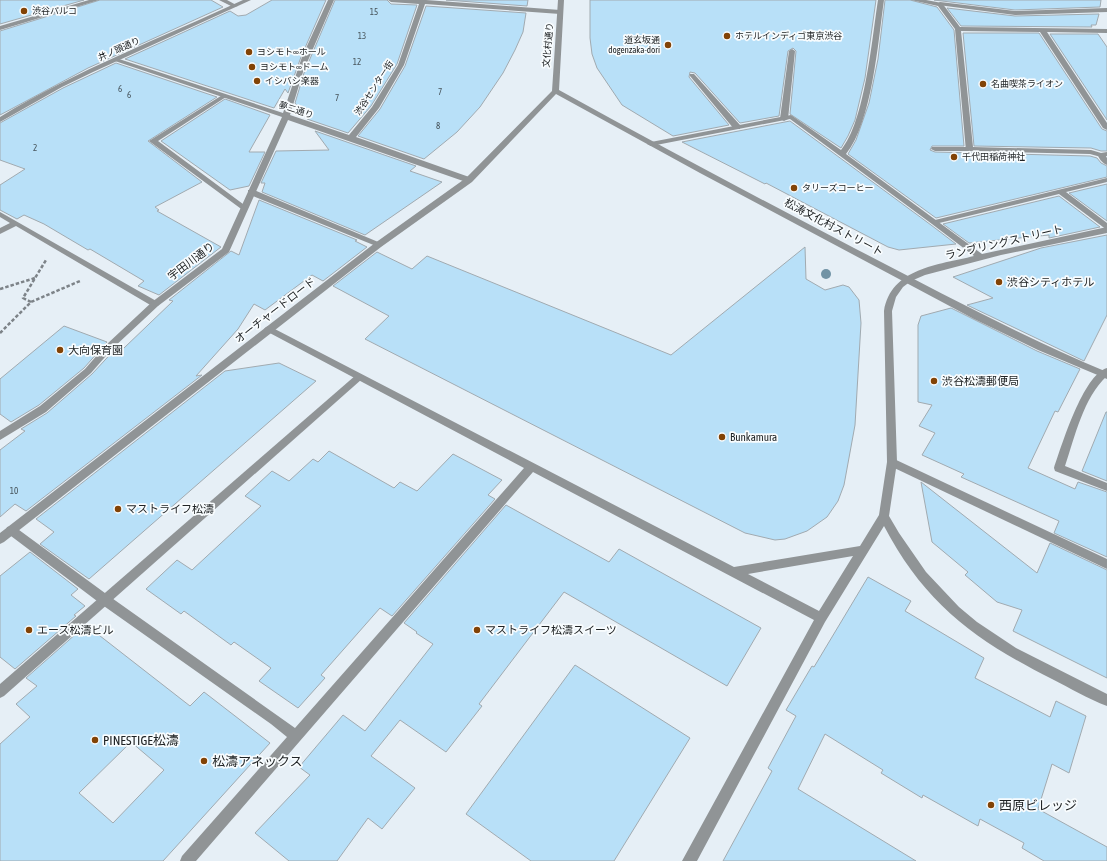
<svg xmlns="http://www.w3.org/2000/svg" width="1107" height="861" font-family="'Asap Condensed','Noto Sans JP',sans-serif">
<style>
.building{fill:#b8e0f8;stroke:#a1aab0;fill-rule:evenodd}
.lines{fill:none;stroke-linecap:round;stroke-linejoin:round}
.path{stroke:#7d8388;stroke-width:2.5;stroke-dasharray:3.5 2;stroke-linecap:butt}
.service{fill:#909496;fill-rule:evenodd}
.minor{fill:#909496;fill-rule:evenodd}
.tertiary{fill:#909496;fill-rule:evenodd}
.tree{fill:#7193a5}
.poi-dot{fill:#824306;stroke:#f8fcfe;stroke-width:1.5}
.labels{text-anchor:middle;stroke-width:3.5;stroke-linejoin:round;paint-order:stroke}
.far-poi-label{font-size:9px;fill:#202426;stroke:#f8fcfe;text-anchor:start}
.number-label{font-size:9px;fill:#46535a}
.far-street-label{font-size:9px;fill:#202426;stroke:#f8fcfe}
.street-label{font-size:11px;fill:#202426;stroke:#f8fcfe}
.poi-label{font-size:11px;fill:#202426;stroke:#f8fcfe;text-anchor:start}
.near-poi-label{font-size:13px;fill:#202426;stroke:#f8fcfe;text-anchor:start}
</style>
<rect width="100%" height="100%" fill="#e6eff6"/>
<g class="building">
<path d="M0,0H84L0,24Z"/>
<path d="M100,0H211L223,7L88,68L0,115V31Z"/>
<path d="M272,0H326L301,57L288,93L285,89L274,108L125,59L230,11L238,16L246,15Z"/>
<path d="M335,0H387L391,4L417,5L397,64L371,106L348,133L307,119L295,103L304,73Z"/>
<path d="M446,0H528L527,6Z"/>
<path d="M590,0H876L865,78L855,120L848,136L841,148L790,114L796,51L793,48L788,51L779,116L740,123L695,73L690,72L689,77L729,125L673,136L622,105L597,68L592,54L590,38Z"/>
<path d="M885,0H910L937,7L954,30L964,146H932L930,150L935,152L1090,156L1097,158L1101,163L1107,166V177L936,218L848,154L856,140L869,103L878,59Z"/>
<path d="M934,0H1101L1100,7L1015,10Z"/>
<path d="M426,6L526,13L523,32L515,50L503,73L480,107L457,132L424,159L358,136L380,109L405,66Z"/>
<path d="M947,8L1015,16L1099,14L1096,25H1091L1092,27L961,26Z"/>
<path d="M963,33H1039L1102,129L1107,131V151H1101L1091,148L974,146Z"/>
<path d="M1050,34H1098L1107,47V120Z"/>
<path d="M116,63L217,97L148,141L202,182L155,207L159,210L157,211L221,247L159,295L138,286L144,281L90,249L88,250L44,224L24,215L17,219L0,210V185L25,169L0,160V123L63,88Z"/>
<path d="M225,99L270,115L249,152H265L249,186L230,190L161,141Z"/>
<path d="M790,121L931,225L956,244L899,250L888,247L766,183L765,184L682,142Z"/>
<path d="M315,131L416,166L410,171L442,182L365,235L262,192L265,183H261L276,151L329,150Z"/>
<path d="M1107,184V221L1069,193Z"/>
<path d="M1059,196L1100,227L1049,238V235L969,243L943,224Z"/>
<path d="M259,200L357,240L355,241L367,247L323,281L312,275L265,310L254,304L238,329L196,376L202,375L26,511L15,504L0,517V450L25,431L21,429L47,413L92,374L118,346L124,348L173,301L169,300L231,251L239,255Z"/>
<path d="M1107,235V315L1084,361L967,305L993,298L953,277L1041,248Z"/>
<path d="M805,247L806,279L825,290L843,285L849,287L859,300L861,323L855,425L844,485L838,501L827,517L807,531L785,539L775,540L745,533L365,339L389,316L333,286L377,252L412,269L427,256L671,355Z"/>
<path d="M951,308L1037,351L1080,369L1058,412L1055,411L1028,468L1075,489L1078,482L1107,492V557L1054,533L1059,521L961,477L964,474L922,455L935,433L919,426L932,405L918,402V325L921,316Z"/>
<path d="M64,326L107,342L84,368L39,405L11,422L0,414V379Z"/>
<path d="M279,363L316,381L89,579L40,544L54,532L36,519L225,371Z"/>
<path d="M1106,412H1107V481L1082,471Z"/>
<path d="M329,451L394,488L400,482L417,491L453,454L502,480L488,495L495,499L392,616L380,608L321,675L325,678L298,708L259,681L271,668L234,642L231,645L184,611L181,614L146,589L177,560L192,570L261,506L245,496L272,471L289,481L313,459L318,462Z"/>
<path d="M921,482L1037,573L1050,543L1107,570V678L1013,631L1022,610L997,602L965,575L968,572L932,542Z"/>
<path d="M506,505L609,562L619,549L761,628L727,686L564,592L479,704L482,706L446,752L400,720L371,756L415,788L382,829L368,818L337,861H289L255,833L310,775L299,767L343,715L365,731L433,644L416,633L417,632L404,623Z"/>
<path d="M30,552L78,589L71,595L85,606L74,615L76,616L15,669L0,657V576Z"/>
<path d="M868,577L911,601L905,611L984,658L975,678L1050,717L1056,701L1086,716L1069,773L1052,764L1038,809L1107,847V861H1044L1022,848L1024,843L980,819L978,826L923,795L922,798L881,773L883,770L825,734L798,789L916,861H723L772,771L768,768L796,716L786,710L812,666L814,667Z"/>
<path d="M86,625L190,706L204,692L270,743L163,861H0V744L30,717L16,704L37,686L26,678ZM131,742L164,770L113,823L79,793Z"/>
<path d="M575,665L690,738L614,861H531L466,814Z"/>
</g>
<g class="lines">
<g class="path">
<path d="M0,289L35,278"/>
<path d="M31,302L23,298L46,260"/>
<path d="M0,333L31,302L80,281"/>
</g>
<g class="service">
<path d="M940,2L1015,11L1107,8V12L1015,15L938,5L937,4Z"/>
<path d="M792,49L795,51L788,119L784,121L780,119L789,51Z"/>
<path d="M690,74H694L740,125V129H734L690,76Z"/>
<path d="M224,94L227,96L226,97L158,141L247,207V211H244L149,141Z"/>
<path d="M932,147H969L973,149L969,151H935L931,149Z"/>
<path d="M1098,153H1104L1107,158V165C1103,164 1097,157 1098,153Z"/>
<path d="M1107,178V182L1066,192L1107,223V230L1059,194L935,224L931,222L935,220Z"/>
<path d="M248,190H254L383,244L382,246H376L248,194Z"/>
<path d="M0,212L158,302L159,304L158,306H152L16,226L0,234V228L10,223L0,217Z"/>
<path d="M359,374L362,375L364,377L362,379L4,696L0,698V684L356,375Z"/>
<path d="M892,458L1107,559V569L888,465L887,462L888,459Z"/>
</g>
<g class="minor">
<path d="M89,0H99L0,30V26Z"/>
<path d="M219,0H227L238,6L233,7Z"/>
<path d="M328,0H334L303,72L290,115L349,135L372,107L398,65L419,4L391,2L388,0H426L560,10L563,12L560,14L425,4L404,65L379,108L356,137L472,178V182H466L288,120L229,252L158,306L112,349L91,373L46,412L0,440V431L40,406L85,369L106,345L152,302L222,249L282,117L115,61V59H119L283,113L302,57Z"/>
<path d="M878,0H884C878,42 872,122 846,154L982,254L1107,227V233L1001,255L925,275L911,281L903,287L896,297L892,311L897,462L889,516L899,533L926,572L959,607L977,622L1016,648L1107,694V706C1088,699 1070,688 1052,679C976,641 924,603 884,526L825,622L697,861H682L814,620L533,472L196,861H180L182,856L287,737L271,724L101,604L7,533L6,530L7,527L11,526L15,527L109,596L295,728L524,468L266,331L264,329L266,327L269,326L734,567L860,546L879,515L887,462L884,311C891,268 938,265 974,256L932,224L790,119L651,146L647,144L651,142L791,115L841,150C865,122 872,38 878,0ZM853,556L819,611L748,574Z"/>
<path d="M911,0H926L942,3L960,27L1107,29V33L1047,32L1107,123V130L1103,128L1040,32L961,31L973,147L1091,150L1101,153L1107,152V156L1101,157L1090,154L966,151L955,29L938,6Z"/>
<path d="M1107,368V376C1083,398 1075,437 1065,466L1107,483V491L1055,471L1054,468C1062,445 1083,375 1107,368Z"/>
</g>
<g class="tertiary">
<path d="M243,0H251L93,72L62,87L0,122V117C77,70 161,38 243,0Z"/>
<path d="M558,0H564L559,90C656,144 755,196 854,248C938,291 1020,336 1107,372V379L1038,350L974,319L700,173L556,94L472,182L381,247L4,542L0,544V533L375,243L466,178L552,91Z"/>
</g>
</g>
<circle class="tree" cx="826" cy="274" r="5"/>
<g class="poi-dot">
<circle cx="24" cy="11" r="4"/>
<circle cx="727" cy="36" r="4"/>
<circle cx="668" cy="45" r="4"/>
<circle cx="249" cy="52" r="4"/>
<circle cx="252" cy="67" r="4"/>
<circle cx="257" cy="81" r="4"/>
<circle cx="983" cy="84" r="4"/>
<circle cx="954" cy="157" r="4"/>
<circle cx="794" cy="188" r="4"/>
<circle cx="999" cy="282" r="4"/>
<circle cx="60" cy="350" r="4"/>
<circle cx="934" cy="381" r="4"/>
<circle cx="722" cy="437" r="4"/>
<circle cx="118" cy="509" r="4"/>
<circle cx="29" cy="630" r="4"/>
<circle cx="477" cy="630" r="4"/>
<circle cx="95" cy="740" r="4"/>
<circle cx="204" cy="761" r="4"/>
<circle cx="991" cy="805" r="4"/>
</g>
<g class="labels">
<g class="far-poi-label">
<text x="32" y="14">渋谷パルコ</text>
<text x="735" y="39">ホテルインディゴ東京渋谷</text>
<text x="660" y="43" text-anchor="end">道玄坂通<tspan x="660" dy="10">dogenzaka-dori</tspan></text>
<text x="257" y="55">ヨシモト∞ホール</text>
<text x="260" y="70">ヨシモト∞ドーム</text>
<text x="265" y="84">イシバシ楽器</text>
<text x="991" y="87">名曲喫茶ライオン</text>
<text x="962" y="160">千代田稲荷神社</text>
<text x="802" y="191">タリーズコーヒー</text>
</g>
<g class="number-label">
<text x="374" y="15">15</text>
<text x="362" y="39">13</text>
<text x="357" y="65">12</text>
<text x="120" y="92">6</text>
<text x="440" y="95">7</text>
<text x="129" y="98">6</text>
<text x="337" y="101">7</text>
<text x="438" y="129">8</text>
<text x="35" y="151">2</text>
<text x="14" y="494">10</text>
</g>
<g class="far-street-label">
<text transform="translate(548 45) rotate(-85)" y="3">文化村通り</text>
<text transform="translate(119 49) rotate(-24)" y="3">井ノ頭通り</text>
<text transform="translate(374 88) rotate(-57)" y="3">渋谷センター街</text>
<text transform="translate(296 110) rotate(18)" y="3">夢二通り</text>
</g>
<g class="street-label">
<text transform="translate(834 227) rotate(28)" y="4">松涛文化村ストリート</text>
<text transform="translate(1004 242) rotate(-13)" y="4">ランブリングストリート</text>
<text transform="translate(191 261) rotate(-37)" y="4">宇田川通り</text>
<text transform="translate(275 310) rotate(-38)" y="4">オーチャードロード</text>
</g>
<g class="poi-label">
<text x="1007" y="286">渋谷シティホテル</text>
<text x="68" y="354">大向保育園</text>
<text x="942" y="385">渋谷松濤郵便局</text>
<text x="730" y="441">Bunkamura</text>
<text x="126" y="513">マストライフ松濤</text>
<text x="37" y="634">エース松濤ビル</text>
<text x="485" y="634">マストライフ松濤スイーツ</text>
</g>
<g class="near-poi-label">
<text x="103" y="745">PINESTIGE松濤</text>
<text x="212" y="766">松濤アネックス</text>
<text x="999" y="810">西原ビレッジ</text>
</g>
</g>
</svg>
